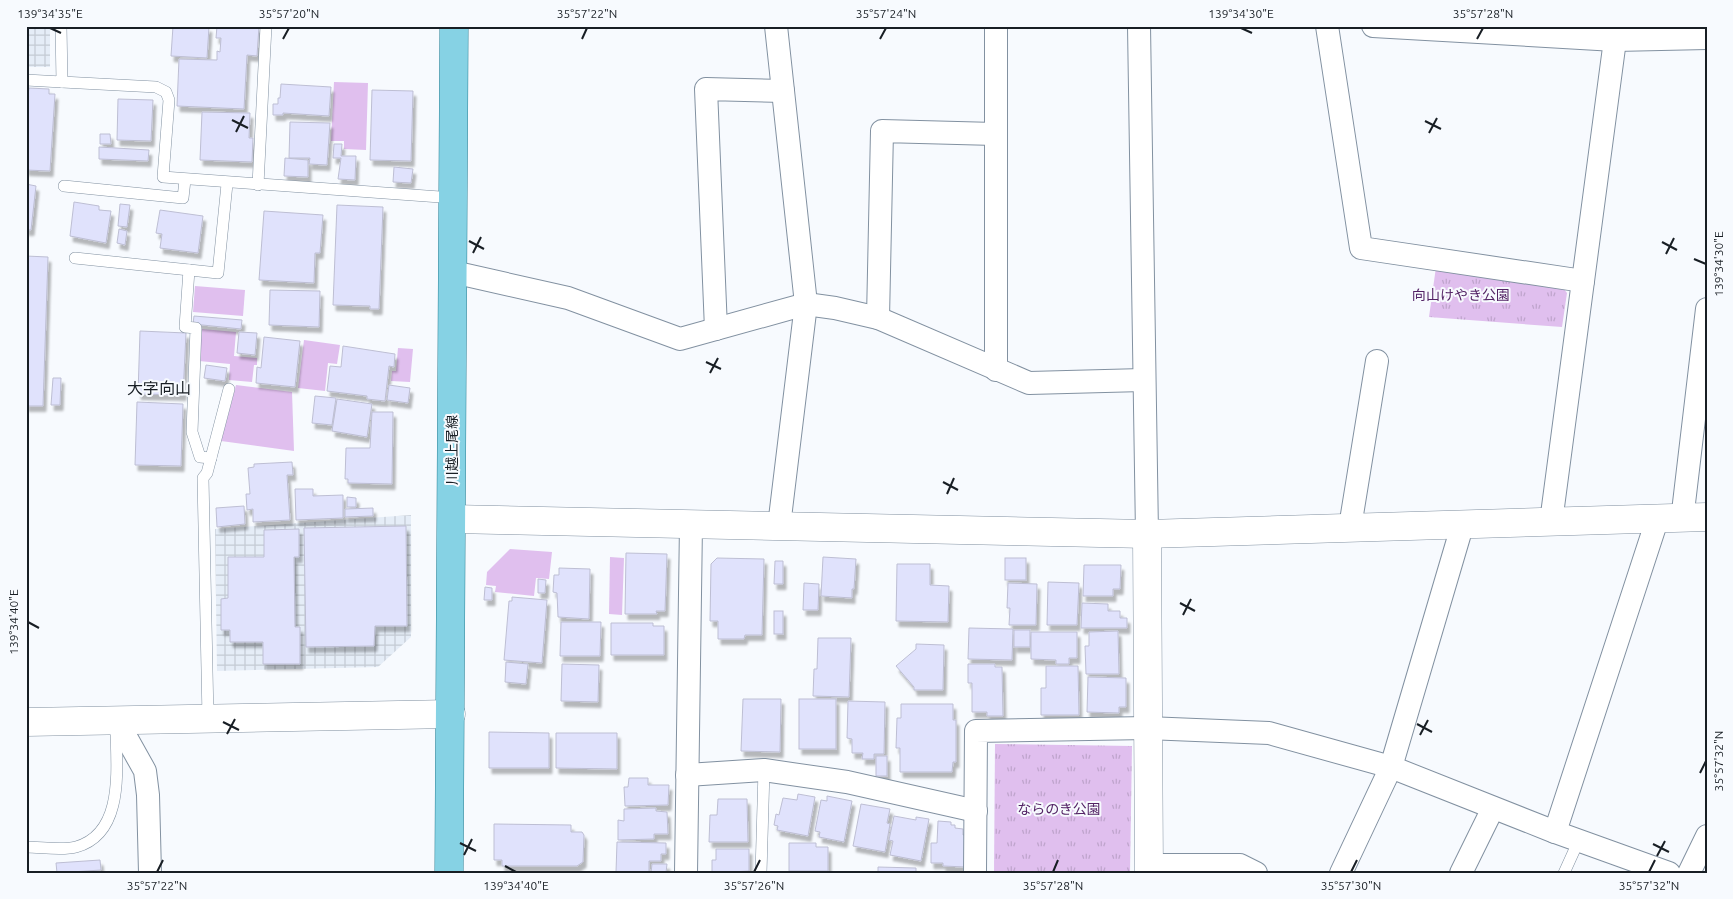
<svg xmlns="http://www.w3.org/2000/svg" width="1733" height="899" font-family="Ubuntu,'Noto Sans JP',sans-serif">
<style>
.industrial{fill:url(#industrial-grid)}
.green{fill:#e0bfee}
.park{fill:url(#park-tufts)}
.building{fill:#e0e2fc;stroke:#bdbed3;filter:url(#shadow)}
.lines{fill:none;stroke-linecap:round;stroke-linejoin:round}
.lane-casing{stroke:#8291a1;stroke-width:12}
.street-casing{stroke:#8291a1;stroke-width:24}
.secondary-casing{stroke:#8291a1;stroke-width:29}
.primary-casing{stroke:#2b8095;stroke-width:29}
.lane{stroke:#fff;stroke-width:11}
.street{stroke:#fff;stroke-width:22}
.secondary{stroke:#fff;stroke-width:28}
.primary{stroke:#86d2e4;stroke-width:28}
.ticks{fill:none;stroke:#181e24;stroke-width:2}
.labels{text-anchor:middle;stroke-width:4;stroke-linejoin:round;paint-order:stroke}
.park-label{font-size:14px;fill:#532365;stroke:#f7fafe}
.street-label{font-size:14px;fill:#181e24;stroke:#f7fafe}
.quarter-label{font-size:16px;fill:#181e24;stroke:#f7fafe}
.neatline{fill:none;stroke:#181e24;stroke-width:2}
.ticks-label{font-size:12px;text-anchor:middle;fill:#181e24}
</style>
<defs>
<pattern id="industrial-grid" width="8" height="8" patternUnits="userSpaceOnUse" patternTransform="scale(1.25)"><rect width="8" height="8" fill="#e5edf7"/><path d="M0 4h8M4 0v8" fill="none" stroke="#c4cbd4"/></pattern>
<pattern id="park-tufts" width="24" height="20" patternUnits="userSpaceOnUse" patternTransform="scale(1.25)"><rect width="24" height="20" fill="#e0bfee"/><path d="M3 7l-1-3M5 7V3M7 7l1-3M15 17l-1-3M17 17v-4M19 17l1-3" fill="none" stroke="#bfa4cc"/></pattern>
<filter id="shadow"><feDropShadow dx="3" dy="5.5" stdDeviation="1" flood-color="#0004"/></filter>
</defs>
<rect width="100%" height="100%" fill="#f7fafe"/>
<g class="industrial">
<rect x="26" y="26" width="24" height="41"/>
<path d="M411,515V637L378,667L217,671L215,529Z"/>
</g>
<g class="green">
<path d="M334,82L368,83L366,150L344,149V141H331Z"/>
<path d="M195,286L245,290L243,316L193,312Z"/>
<path d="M202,329L236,332L234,356L257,358V365H254L252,382L229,380L230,364L199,361Z"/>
<path d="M304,340L340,345L337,364L328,363L325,391L298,388Z"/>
<path d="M398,348L413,349L410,382L391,381L392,371H396Z"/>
<path d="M236,385L292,392L294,451L221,441Z"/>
<path d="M510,549L552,552L549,579L536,578L534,596L495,592L496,586L486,585L487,572Z"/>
<path d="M610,557L624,558L622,615L609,614Z"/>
</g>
<g class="park">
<path d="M1436,267L1560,284L1567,293L1562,327L1429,317Z"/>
<path d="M995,744L1132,746L1130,873H994Z"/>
</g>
<g class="building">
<path d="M173,26L209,27L207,58L171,56Z"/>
<path d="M217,26H259L257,56L247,55L244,109L177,106L179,59L217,60V51L220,52L221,38H216Z"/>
<path d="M281,84L331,87L329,116L283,113V115H273V104H278V98H280Z"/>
<path d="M29,88L49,89V94H55L50,171L26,170V94H28Z"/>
<path d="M372,90L413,91L411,161L370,160Z"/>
<path d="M118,99L153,100L151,141L117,140Z"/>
<path d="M202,112L250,113L249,138H253L252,162L200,160Z"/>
<path d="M290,122L330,123L327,165L309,164L310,158H289Z"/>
<path d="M100,134H110L111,144H100Z"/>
<path d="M334,144H342L341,156H356L355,180L338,179L341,158H333Z"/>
<path d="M99,147L149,150L148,161L99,159Z"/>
<path d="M285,158L308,160V177L284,176Z"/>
<path d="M394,167L413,169L411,183L393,182Z"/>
<path d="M26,184L36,186L31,230H26Z"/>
<path d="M74,202L99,206V210L111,211L106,243L70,236Z"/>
<path d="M120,204L130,205L127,227L118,226Z"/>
<path d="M337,205L383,207L379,309H370V306L333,305Z"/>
<path d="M160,210L203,216L198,253L160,248L162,234L156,233Z"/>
<path d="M264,211L323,215L320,253H315L314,283L259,280Z"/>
<path d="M119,229L127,231L125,245L117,243Z"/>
<path d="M26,256L48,257L43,406H26Z"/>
<path d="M270,290L320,291L319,327L269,325Z"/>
<path d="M194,316L242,320L241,329L193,324Z"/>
<path d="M140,331L186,333L183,395L138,394Z"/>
<path d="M239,332L257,333L255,355L237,353Z"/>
<path d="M264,337L300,341L295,387L256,383L257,367L261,368Z"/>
<path d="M343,346L395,354L394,367L389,366L385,401L367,399V396L327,391L330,366L341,367Z"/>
<path d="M206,365L227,368L225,381L204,378Z"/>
<path d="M53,378H61L60,405H51Z"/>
<path d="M389,385L410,388L408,403L387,400Z"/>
<path d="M315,396L336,398L332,425L312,423Z"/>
<path d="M337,399L372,404L367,437L332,431Z"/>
<path d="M137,402L183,404L181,466L135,465Z"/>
<path d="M372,412H393L392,484L348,483V479H345L346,448H370Z"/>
<path d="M292,462L293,475H287L290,520L253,522V509L247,510L246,494H250L248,468L254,467V464Z"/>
<path d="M295,489H313V496L343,495V518L296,520Z"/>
<path d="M347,497L356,498V507H347Z"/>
<path d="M244,506L245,524L217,527L216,508Z"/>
<path d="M373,508V516L345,517V509Z"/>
<path d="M406,526L407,626H375L374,646L306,647L304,528Z"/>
<path d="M299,529V557H294L295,627H300V664H263V642H230V630H221V599L228,598V557H264V530Z"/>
<path d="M626,553L667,554L665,611H656L657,614H625Z"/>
<path d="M823,557L856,559L854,589H852V598L821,596Z"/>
<path d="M717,558L764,559L762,635H745L744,639H718V621H710L711,564Z"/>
<rect x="1005" y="558" width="21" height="22"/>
<path d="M775,561H783V584H774Z"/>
<path d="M897,564H930V585L949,586L948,622L896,621Z"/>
<path d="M1084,565H1121L1120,589H1113V596H1083Z"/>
<path d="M559,568L590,569L589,619L558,617L557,593L553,592L554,575H559Z"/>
<path d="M538,579L546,580L545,593H538Z"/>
<path d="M1048,582L1079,583L1077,625H1047Z"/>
<path d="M804,583L819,584L818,610H803Z"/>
<path d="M1008,583L1037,584L1036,625H1009L1010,608H1007Z"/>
<path d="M485,587L492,588V600H484Z"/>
<path d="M512,597L547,600L542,663L504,660L509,601H512Z"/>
<path d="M1082,603L1108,604V611H1120V618H1127V628H1081Z"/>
<rect x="774" y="611" width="9" height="23"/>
<path d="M561,622H601L600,656H560Z"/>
<path d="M611,623H653V626H664V655H611Z"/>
<path d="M969,628L1013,629L1012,660L968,659Z"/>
<rect x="1014" y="630" width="16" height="17"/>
<path d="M1118,631L1119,674H1086L1085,646H1089V632Z"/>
<path d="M1031,632H1077V658H1069V664H1056V660L1031,659Z"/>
<path d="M818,638H851L849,697L813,696L814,669H817Z"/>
<path d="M916,644L944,645L943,690H914V687L896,666L916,649Z"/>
<path d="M506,662L528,664L526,684L505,682Z"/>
<path d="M562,664L599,665L598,702L561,701Z"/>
<path d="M968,664H995V667H1002L1003,716H987V712H972V683H968Z"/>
<path d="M1046,666H1078L1079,715H1041V688H1046Z"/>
<path d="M1088,677L1126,678V707H1119V713L1087,712Z"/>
<path d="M743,699H781L780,752L741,751Z"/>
<rect x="799" y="699" width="37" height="50"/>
<path d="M848,701L885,702L884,754H874V759H862L863,753H852V739L847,738Z"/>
<path d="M901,704H953V720H956V762H953L952,772H900V748H896L897,718H901Z"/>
<path d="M489,732L549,733V768H489Z"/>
<path d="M556,733H617V769L556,768Z"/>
<rect x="876" y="756" width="11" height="20"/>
<path d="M629,778H648V785H669L668,805L625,806L624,787H628Z"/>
<path d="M798,794L815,797L808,836L777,830L778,826L774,825L776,814L779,815L783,798L797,800Z"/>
<path d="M827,796L852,801L844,842L819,837L820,832L815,831L821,800L827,801Z"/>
<path d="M718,799H747L748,842H709L710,815H717Z"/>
<path d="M861,804L890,809L887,823L890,824L885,852L853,846Z"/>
<path d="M656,808V811L667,812L668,834H654V839L618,840V820L624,821V809Z"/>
<path d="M894,816L916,820V817L929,819L921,861L890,855L893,841L889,840Z"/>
<path d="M938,821L951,822V825H955V828L963,829V835H967L966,867L943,866V863H931V843H937Z"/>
<path d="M494,824L571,825V832H582L584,835L583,862L577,866H502V860H494Z"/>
<path d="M617,842L666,843V854H661V861H649V873L616,872Z"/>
<path d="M789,843H816V847H828V871H789Z"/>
<path d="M716,849H749V871L712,873V860H716Z"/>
<path d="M100,860L101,870L57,873L56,863Z"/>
<path d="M652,864H667L666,873H651Z"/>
<path d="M878,867L916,868V873H878Z"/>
</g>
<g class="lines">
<defs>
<g id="lane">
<path d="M26,80L62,82L61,26"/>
<path d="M62,82L156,87L166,92L169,100L163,177L454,198"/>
<path d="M258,185L266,26"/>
<path d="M64,186L183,198L185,180"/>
<path d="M75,258L218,273L227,184"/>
<path d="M189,270L185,327L196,328L192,432L200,457L211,458"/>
<path d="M208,718L203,478L207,473L229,389"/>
<path d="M26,847C41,847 62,851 76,847C126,833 116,765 116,726"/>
<path d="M761,873L764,770"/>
<path d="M1564,873L1579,840"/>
</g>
<g id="street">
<path d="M776,26L806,304L779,526"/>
<path d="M996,26V370"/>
<path d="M1139,26L1147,534"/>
<path d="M1327,26L1361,248L1583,281"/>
<path d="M1373,26L1615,40L1707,38"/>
<path d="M453,272L568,298L680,339L806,304L835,308L878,318L1029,383L1143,380"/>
<path d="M878,318L882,131L995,134"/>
<path d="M716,329L706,89L783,91"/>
<path d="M1682,520L1707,309"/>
<path d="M1551,522L1615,40"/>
<path d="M1350,527L1377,361"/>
<path d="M116,719L145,771L148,795L150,873"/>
<path d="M687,775L764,770L847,782L976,811"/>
<path d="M1555,832L1657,520"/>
<path d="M1149,865H1240L1256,873"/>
<path d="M686,873L691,524"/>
<path d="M975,873L976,731L1147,728L1269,733L1391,767L1555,832L1669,873"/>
<path d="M1341,873L1391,767L1463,523"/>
<path d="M1461,873L1493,808"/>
<path d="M1689,873L1707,836"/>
</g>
<g id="secondary">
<path d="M452,519L1147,534L1707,517"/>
<path d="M1147,534L1149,873"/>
<path d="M26,722L451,714"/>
</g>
<path id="primary" d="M449,873L454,26"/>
</defs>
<use href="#lane" class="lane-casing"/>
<use href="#street" class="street-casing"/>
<use href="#secondary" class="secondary-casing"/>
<use href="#primary" class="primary-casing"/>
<use href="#lane" class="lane"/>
<use href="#street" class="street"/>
<use href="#secondary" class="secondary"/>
<use href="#primary" class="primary"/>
</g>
<path class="ticks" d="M50,28L61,33M1241,28L1252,33M283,39L289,28M582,39L587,28M880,39L886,28M1477,39L1483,28M232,120L248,128M1425,121L1441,129M236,132L244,116M1429,133L1437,118M469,241L484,249M1662,242L1677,250M473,253L481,237M1666,254L1674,238M1694,259L1706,264M706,362L721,369M710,373L718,358M943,482L958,490M947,494L954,478M1180,603L1195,611M1183,615L1191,599M28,622L39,628M223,722L239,730M1417,724L1432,732M227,734L235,719M1420,735L1428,720M1700,773L1706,761M460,843L476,851M1653,844L1669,852M464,855L472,839M1657,856L1665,841M505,866L516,872M157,872L163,860M754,872L760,860M1053,872L1058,860M1351,872L1357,860M1649,872L1655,860"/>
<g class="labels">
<g class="park-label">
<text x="1461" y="300">向山けやき公園</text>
<text x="1059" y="814">ならのき公園</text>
</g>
<g class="street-label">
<text transform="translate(452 450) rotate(-90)" y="5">川越上尾線</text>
</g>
<g class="quarter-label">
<text x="159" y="394">大字向山</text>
</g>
</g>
<rect width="1733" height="899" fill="none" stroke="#f7fafe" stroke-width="55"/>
<rect x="28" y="28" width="1678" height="844" class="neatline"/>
<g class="ticks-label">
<text x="50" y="18">139°34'35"E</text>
<text x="289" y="18">35°57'20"N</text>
<text x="587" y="18">35°57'22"N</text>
<text x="886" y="18">35°57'24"N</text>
<text x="1241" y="18">139°34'30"E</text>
<text x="1483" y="18">35°57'28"N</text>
<text transform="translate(1719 264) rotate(-90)" y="4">139°34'30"E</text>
<text transform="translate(14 622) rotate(-90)" y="4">139°34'40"E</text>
<text transform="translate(1719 761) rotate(-90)" y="4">35°57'32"N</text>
<text x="157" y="890">35°57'22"N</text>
<text x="516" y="890">139°34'40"E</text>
<text x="754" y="890">35°57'26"N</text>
<text x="1053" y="890">35°57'28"N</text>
<text x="1351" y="890">35°57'30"N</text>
<text x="1649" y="890">35°57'32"N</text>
</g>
</svg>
